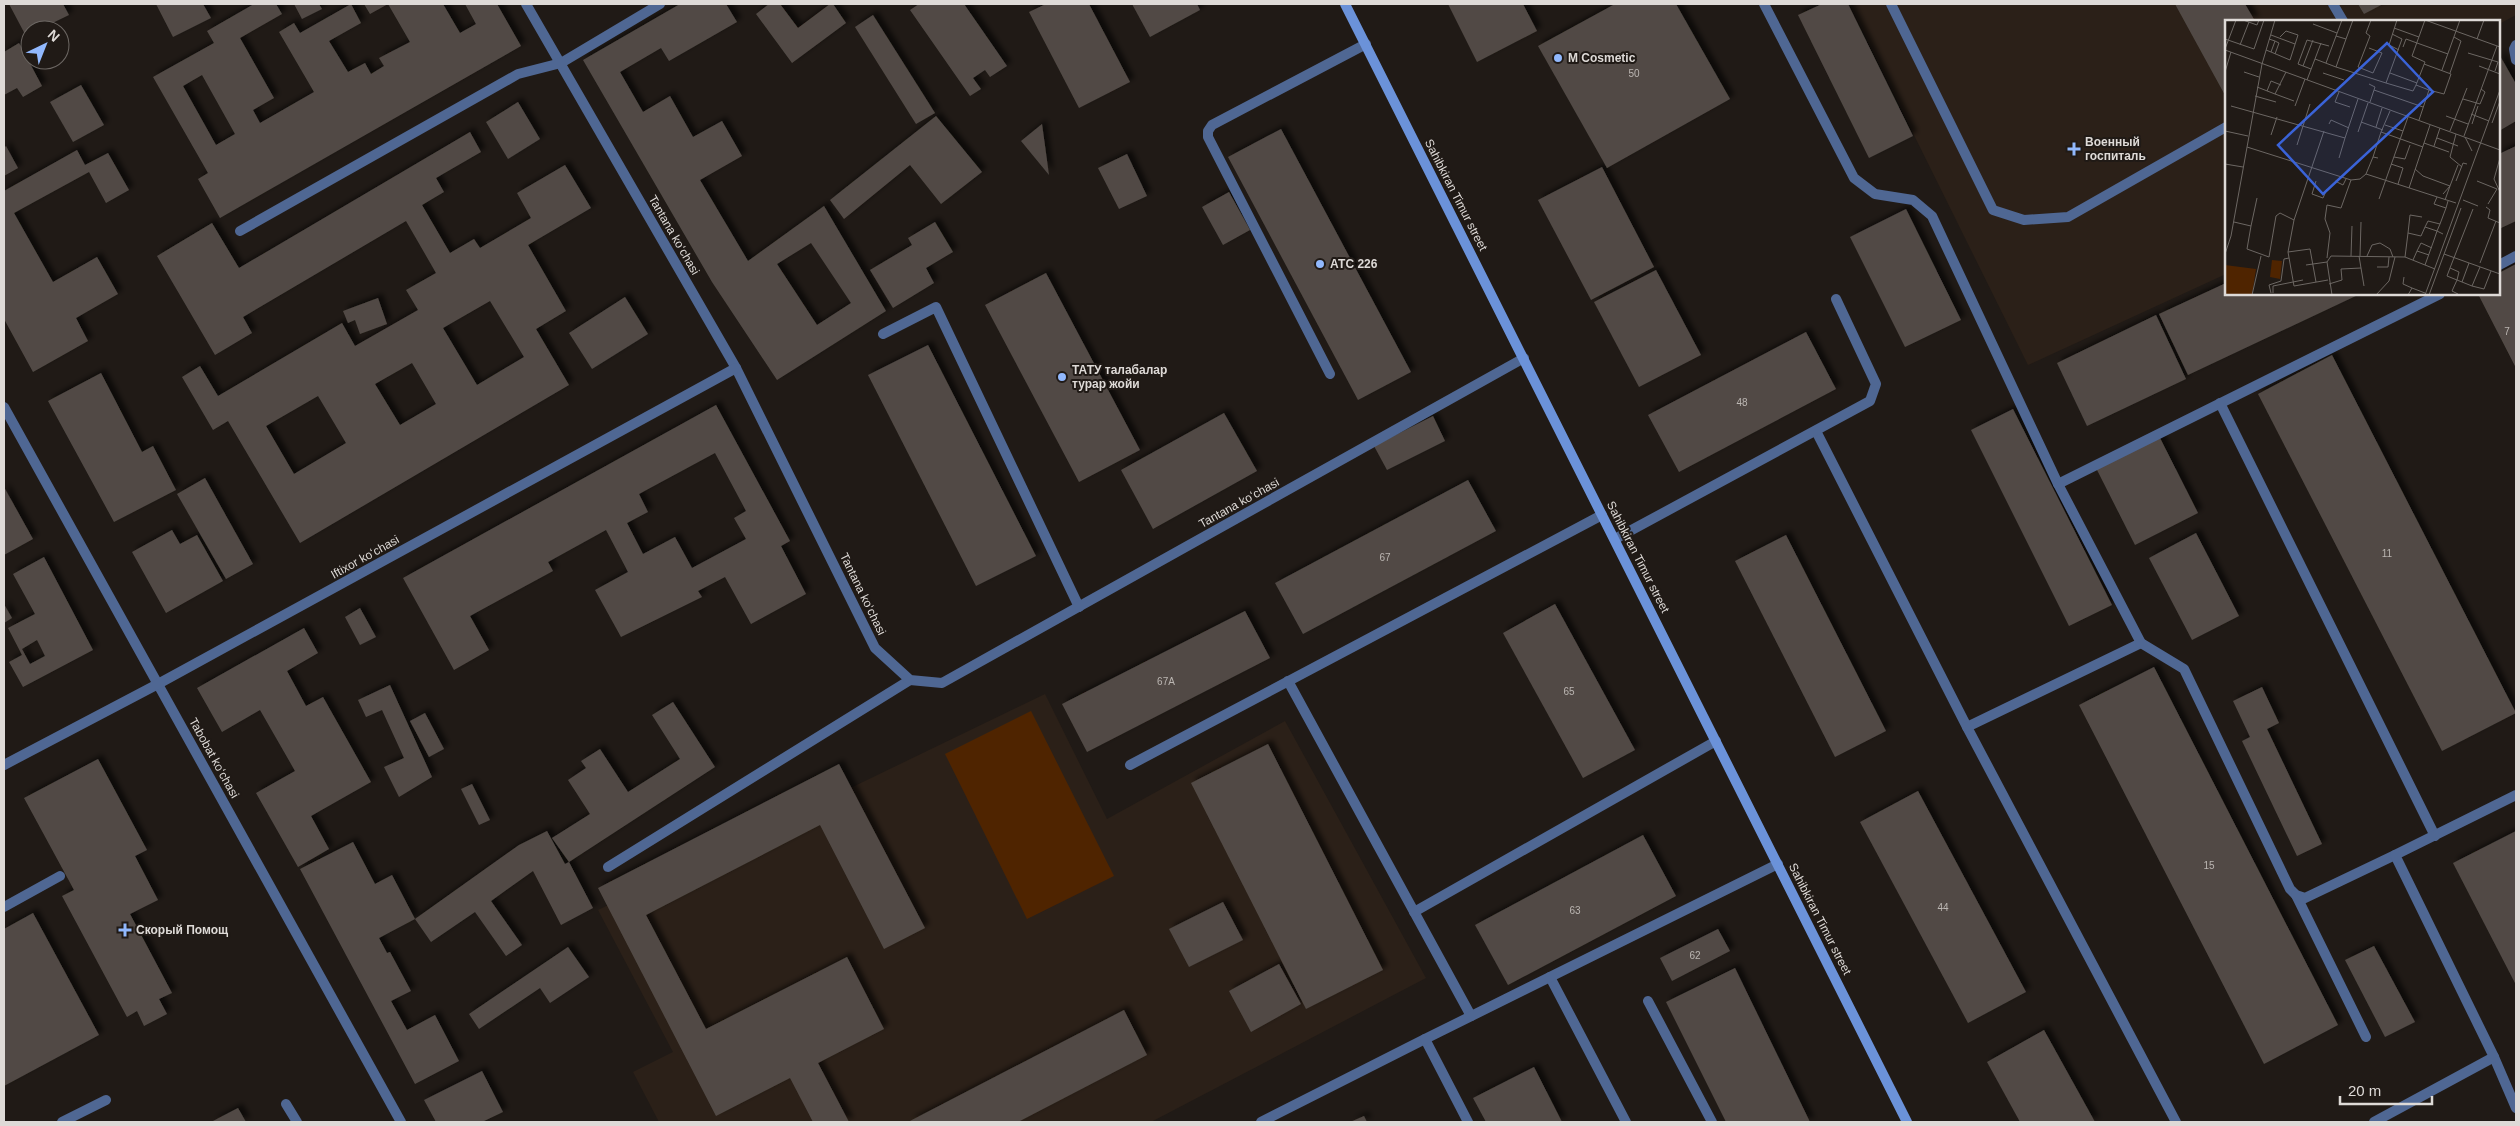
<svg xmlns="http://www.w3.org/2000/svg" width="2520" height="1126" font-family="Helvetica,sans-serif">
<style>
.built{fill:#2b2018}
.garden{fill:#4f2400}
.building{fill:#514a45;fill-rule:evenodd;filter:url(#shadow)}
.lines{fill:none;stroke-linecap:round;stroke-linejoin:round}
.service{stroke:#4f6793;stroke-width:10}
.minor{stroke:#4f6793;stroke-width:10}
.secondary{stroke:#6b92d9;stroke-width:10}
.poi-dot{fill:#91b8fd;stroke:#201a16;stroke-width:2}
.labels{text-anchor:middle;stroke-width:4;stroke-linejoin:round;paint-order:stroke}
.number-label{font-size:10px;fill:#bbb6b2}
.poi-label{font-size:12px;font-weight:bold;fill:#dedad7;stroke:#201a16;text-anchor:start}
.street-label{font-size:12px;fill:#dedad7;stroke:#201a16}
.inset-road{fill:none;stroke:#6c6763;stroke-width:1}
.view{fill:#3a63d8;fill-opacity:0.15;stroke:#3a63d8;stroke-width:2.5}
.inset-edge{fill:none;stroke:#dedad7;stroke-width:2.5}
</style>
<defs>
<filter id="shadow"><feDropShadow dx="4.5" dy="-4.5" stdDeviation="2.5" flood-color="#0009"/></filter>
</defs>
<rect width="100%" height="100%" fill="#201a16"/>
<g class="built">
<path d="M1849,4H2516V15L2499,24V21H2226V274L2028,365Z"/>
<path d="M1045,694L1107,819L1285,721L1426,978L1151,1122H659L633,1072L673,1052L598,910Z"/>
</g>
<path class="garden" d="M1031,711L1114,876L1027,919L945,754Z"/>
<g class="building">
<path d="M9,4H63L69,15L38,30H30V34L26,36Z"/>
<path d="M156,4H203L211,18L173,37Z"/>
<path d="M254,4H276L282,14L240,38L274,98L253,110L260,123L314,92L279,32L294,23L300,33L351,4L361,23L329,41L348,72L365,63L371,74L384,66L379,58L410,42L388,4L370,14L364,4H443L460,33L476,24L465,4H497L521,46L220,218L198,179L208,173L153,77L214,43L207,31ZM202,75L235,134L216,145L183,86Z"/>
<path d="M294,4H319L322,9L302,19Z"/>
<path d="M680,4H726L737,22L669,61L661,48L620,72L643,112L670,96L693,137L722,121L742,156L700,180L748,261L824,206L886,311L777,380L712,282L583,60ZM811,243L851,303L817,325L777,264Z"/>
<path d="M769,4H780L798,28L830,4H833L846,23L792,63L756,14Z"/>
<path d="M919,4H964L1007,66L990,77L985,70L973,78L981,89L970,96L910,10Z"/>
<path d="M1046,4H1089L1130,82L1079,108L1029,12Z"/>
<path d="M1132,4H1197L1200,10L1150,37Z"/>
<path d="M1448,4H1523L1537,31L1477,62Z"/>
<path d="M1615,4H1676L1730,99L1607,168L1538,46Z"/>
<path d="M1822,4H1848L1913,136L1869,158L1798,15Z"/>
<path d="M2175,4H2245L2255,21H2226V97Z"/>
<path d="M2358,4H2383L2364,14Z"/>
<path d="M873,15L935,113L916,124L855,27Z"/>
<path d="M19,43L42,86L23,97L17,88L4,95V52Z"/>
<path d="M2499,54L2516,84V121L2499,131Z"/>
<path d="M81,85L104,125L73,142L50,102Z"/>
<path d="M518,102L540,139L508,159L486,122Z"/>
<path d="M936,116L982,172L941,204L910,165L844,219L830,200Z"/>
<path d="M1042,124L1049,175L1021,141Z"/>
<path d="M1281,129L1411,372L1358,400L1228,157Z"/>
<path d="M470,132L481,152L436,178L444,192L422,205L450,253L474,239L480,248L531,218L517,193L565,165L591,208L528,245L566,311L536,329L569,385L300,543L228,421L213,430L182,377L200,366L218,396L342,323L355,346L418,310L406,290L436,273L406,221L243,317L252,333L215,355L157,256L212,223L239,268ZM490,301L524,357L477,385L443,328ZM412,363L436,404L400,425L375,384ZM318,396L346,443L294,474L266,426Z"/>
<path d="M6,146L18,168L4,176V148Z"/>
<path d="M2516,146V221L2499,229V154Z"/>
<path d="M77,150L85,165L108,153L129,190L106,203L89,172L14,213L53,282L97,257L118,294L76,318L88,341L33,372L4,319V191Z"/>
<path d="M1127,154L1147,196L1119,209L1098,168Z"/>
<path d="M1602,167L1654,267L1591,300L1538,200Z"/>
<path d="M1229,192L1250,230L1223,245L1202,207Z"/>
<path d="M1906,209L1961,320L1905,347L1850,237Z"/>
<path d="M935,222L953,252L926,268L934,283L893,308L870,270L912,245L908,238Z"/>
<path d="M2516,264V368L2478,294H2499V273Z"/>
<path d="M1656,270L1701,355L1639,387L1594,302Z"/>
<path d="M1046,273L1140,450L1079,482L985,305Z"/>
<path d="M2226,283V294H2360L2188,375L2159,314Z"/>
<path d="M625,297L648,334L592,369L569,333Z"/>
<path d="M378,298L387,324L360,334L355,320L348,323L343,311Z"/>
<path d="M2156,315L2186,379L2087,426L2057,363Z"/>
<path d="M1806,332L1836,389L1679,472L1648,415Z"/>
<path d="M928,345L1036,556L976,586L868,375Z"/>
<path d="M2332,355L2516,713L2442,751L2258,394Z"/>
<path d="M101,373L142,452L153,446L176,490L114,522L48,401Z"/>
<path d="M716,405L790,541L781,546L806,594L751,624L725,577L698,591L702,597L621,637L595,590L628,572L606,530L548,562L553,571L470,616L489,650L454,670L403,578ZM715,453L746,511L734,518L746,539L692,568L675,537L643,554L627,523L648,512L639,494Z"/>
<path d="M2013,409L2112,605L2069,626L1971,430Z"/>
<path d="M1224,413L1257,471L1153,529L1121,470Z"/>
<path d="M1433,416L1445,441L1387,470L1374,446Z"/>
<path d="M2159,436L2198,513L2135,545L2096,468Z"/>
<path d="M205,478L253,564L226,579L177,494Z"/>
<path d="M1468,480L1496,531L1303,634L1275,583Z"/>
<path d="M4,487L33,539L4,555Z"/>
<path d="M172,530L180,544L197,535L223,581L166,613L132,552Z"/>
<path d="M2196,533L2239,616L2192,640L2149,558Z"/>
<path d="M1786,535L1886,731L1835,757L1735,561Z"/>
<path d="M44,557L93,650L23,687L9,662L22,655L8,628L35,614L13,574ZM37,640L45,656L30,664L22,649Z"/>
<path d="M4,604L12,618L4,623Z"/>
<path d="M1555,604L1635,750L1583,778L1503,633Z"/>
<path d="M360,608L376,637L360,645L345,617Z"/>
<path d="M1245,611L1270,658L1087,752L1062,704Z"/>
<path d="M304,628L318,653L287,671L306,706L323,697L371,782L311,816L329,849L298,867L256,793L295,771L260,710L222,732L197,688Z"/>
<path d="M2154,667L2338,1025L2264,1064L2079,705Z"/>
<path d="M390,685L432,777L399,797L384,767L404,758L382,710L366,717L358,700Z"/>
<path d="M2262,687L2279,723L2267,729L2322,844L2297,856L2242,741L2250,737L2233,701Z"/>
<path d="M673,702L715,767L569,862L552,838L590,814L568,780L586,768L581,761L600,749L628,792L680,759L652,715Z"/>
<path d="M425,713L444,749L429,757L410,721Z"/>
<path d="M1268,744L1383,970L1306,1009L1191,783Z"/>
<path d="M98,759L147,850L135,856L158,900L130,914L172,993L159,999L167,1014L144,1026L137,1011L127,1017L62,896L74,890L24,798Z"/>
<path d="M839,764L925,928L884,949L820,825L646,915L706,1029L847,957L884,1029L818,1063L849,1122H813L790,1078L716,1116L598,888Z"/>
<path d="M472,784L490,820L479,825L461,789Z"/>
<path d="M1918,791L2026,992L1968,1023L1860,822Z"/>
<path d="M547,831L565,864L569,862L593,908L561,925L533,871L491,901L522,945L506,956L475,912L431,942L415,919L519,845Z"/>
<path d="M2516,831V985L2453,863Z"/>
<path d="M1643,835L1676,896L1508,985L1475,925Z"/>
<path d="M353,842L375,884L392,875L415,919L379,938L387,953L390,952L411,991L391,1001L407,1030L435,1015L459,1061L415,1084L300,869Z"/>
<path d="M1223,902L1243,940L1189,967L1169,929Z"/>
<path d="M33,913L99,1035L4,1086V929Z"/>
<path d="M1718,929L1730,951L1672,981L1660,958Z"/>
<path d="M2374,946L2415,1022L2385,1037L2345,960Z"/>
<path d="M568,947L589,977L550,1003L540,988L479,1029L469,1014Z"/>
<path d="M1279,964L1301,1004L1251,1032L1229,991Z"/>
<path d="M1735,968L1810,1122H1726L1666,1002Z"/>
<path d="M1124,1010L1147,1055L1018,1122H908Z"/>
<path d="M2044,1030L2095,1122H2020L1987,1062Z"/>
<path d="M1534,1067L1562,1122H1486L1473,1098Z"/>
<path d="M482,1071L503,1112L482,1122H436L424,1100Z"/>
<path d="M238,1108L246,1122H211Z"/>
<path d="M1364,1116L1367,1122H1350Z"/>
</g>
<g class="lines">
<g class="service">
<path d="M1764,4L1854,178L1875,194L1913,200L1932,216L2058,484"/>
<path d="M1891,4L1993,210L2024,220L2068,217L2226,127"/>
<path d="M2333,4L2343,21"/>
<path d="M2516,45L2514,49L2516,60"/>
<path d="M2499,265L2516,256"/>
<path d="M883,334L936,307L1079,607"/>
<path d="M1330,374L1208,137V131L1212,125L1366,44"/>
<path d="M2220,403L2435,836"/>
<path d="M1816,431L1967,727L2176,1122"/>
<path d="M1615,539L1870,401L1876,384L1836,299"/>
<path d="M1288,681L1471,1016"/>
<path d="M1967,727L2141,643"/>
<path d="M1130,765L1602,515"/>
<path d="M2395,855L2305,898L2296,895L2290,889L2184,669L2141,643L2058,484L2440,294"/>
<path d="M608,867L910,680"/>
<path d="M2296,895L2366,1037"/>
<path d="M4,907L60,876"/>
<path d="M1414,912L1716,741"/>
<path d="M1550,977L1626,1122"/>
<path d="M1648,1001L1712,1122"/>
<path d="M2494,1057L2516,1108"/>
<path d="M286,1104L297,1122"/>
<path d="M62,1122L106,1100"/>
<path d="M1261,1122L1425,1039"/>
<path d="M1468,1122L1425,1039L1778,864"/>
<path d="M2374,1122L2494,1057L2395,855L2516,795"/>
</g>
<g class="minor">
<path d="M526,4L736,368L875,648L910,680L942,683L1524,358"/>
<path d="M240,231L518,74L561,63L660,4"/>
<path d="M4,407L401,1122"/>
<path d="M4,765L158,684L736,368"/>
</g>
<path class="secondary" d="M1345,4L1907,1122"/>
</g>
<g class="poi-dot">
<circle cx="1558" cy="58" r="5"/>
<path d="M2071.5 141.5h5v5h5v5h-5v5h-5v-5h-5v-5h5z"/>
<circle cx="1320" cy="264" r="5"/>
<circle cx="1062" cy="377" r="5"/>
<path d="M122.5 922.5h5v5h5v5h-5v5h-5v-5h-5v-5h5z"/>
</g>
<g class="labels">
<g class="number-label">
<text x="1634" y="77">50</text>
<text x="2507" y="335">7</text>
<text x="1742" y="406">48</text>
<text x="2387" y="557">11</text>
<text x="1385" y="561">67</text>
<text x="1166" y="685">67А</text>
<text x="1569" y="695">65</text>
<text x="2209" y="869">15</text>
<text x="1943" y="911">44</text>
<text x="1575" y="914">63</text>
<text x="1695" y="959">62</text>
</g>
<g class="poi-label">
<text x="1568" y="62">M Cosmetic</text>
<text x="2085" y="146">Военный<tspan x="2085" dy="14">госпиталь</tspan></text>
<text x="1330" y="268">АТС 226</text>
<text x="1072" y="374">ТАТУ талабалар<tspan x="1072" dy="14">турар жойи</tspan></text>
<text x="136" y="934">Скорый Помощ</text>
</g>
<g class="street-label">
<text transform="translate(1456 195) rotate(63)" y="4">Sahibkiran Timur street</text>
<text transform="translate(674 235) rotate(60)" y="4">Tantana koʻchasi</text>
<text transform="translate(1239 503) rotate(-29)" y="4">Tantana koʻchasi</text>
<text transform="translate(365 557) rotate(-29)" y="4">Iftixor koʻchasi</text>
<text transform="translate(1638 557) rotate(63)" y="4">Sahibkiran Timur street</text>
<text transform="translate(863 594) rotate(64)" y="4">Tantana koʻchasi</text>
<text transform="translate(214 758) rotate(61)" y="4">Tabobat koʻchasi</text>
<text transform="translate(1820 919) rotate(63)" y="4">Sahibkiran Timur street</text>
</g>
</g>
<g transform="translate(2225 20)">
<rect width="275" height="275" fill="#201a16"/>
<path d="M0,245L31,249L27,275H0Z" fill="#4f2400"/>
<path d="M47,240L57,241L55,259L45,257Z" fill="#4f2400"/>
<path class="inset-road" d="M18,0L32,5L34,0M172,0L164,25L174,30M200,0L275,27M88,4L112,13M169,8L194,17M167,14L177,19L161,63L188,71L191,65M46,15L70,24M0,19L29,29L39,0M121,19L128,0M252,19L259,0M192,23L223,34M15,25L24,2M178,27L181,19L192,23M144,28L157,33L148,53L133,47L145,16L141,13L146,0M0,29L11,0M0,30L275,130M41,30L46,32L50,21L44,19M46,32L65,40L73,15L61,11L55,17M243,33L273,42L270,51M50,34L54,23L50,21M90,39L111,47L121,19L111,16M101,43L117,0M199,44L226,54L219,74L204,70M78,46L88,20M254,46L275,54M111,47L161,63M86,49L73,44L82,20L104,26M217,50L235,0M0,52L6,32M19,52L34,57M61,52L50,74L69,81M98,53L119,60M165,53L192,63M225,53L236,21L229,17M82,60L96,23M144,64L150,67L145,82M32,67L50,74M149,70L198,87M42,71L46,61L56,65M114,72L110,82L125,87M30,76L51,82M238,79L255,84L260,72L256,69M6,86L120,118L133,79M70,86L80,59M165,91L156,112L198,127M246,94L264,101M221,96L243,104M194,100L204,70L191,65L200,42L187,36L200,0M136,102L158,110M267,103L275,81M104,104L106,100L124,108M247,104L253,86M160,105L178,111M151,107L157,88M0,111L23,116M225,111L242,68M133,112L143,83M231,114L225,137L237,147M46,115L52,97M239,116L272,26M240,117L247,131M212,118L233,126M199,123L224,132M72,125L85,84M209,126L215,108M22,127L126,160L135,159L141,154L148,137M169,137L180,139L185,125M114,138L120,118M153,138L148,137L156,112M275,138L269,159L275,172M0,144L18,147M166,144L178,148L173,164M190,149L198,156L225,166L220,180M141,154L231,183M91,161L87,174L98,178L102,169M110,161L118,165L121,159M231,161L238,143L242,144M252,161L272,169L263,184M184,168L205,105M218,174L225,166L233,145M212,177L209,184L221,188L223,181M154,179L183,97M238,180L253,186M261,187L265,190L263,198L275,203M248,189L225,248L234,252L232,260L247,266L255,247M197,197L185,195L183,213L196,216L200,207M69,200L63,232L69,266L103,260M9,202L26,206L22,229L44,237L51,196L55,193L69,200L99,111M215,204L221,188M26,206L32,178M192,231L196,223L207,228M63,232L85,229L91,262M0,234L6,216L37,44L50,0M219,234L275,254M126,236L127,206M134,236L139,266M135,236L136,202M142,236L147,225L155,223L165,229L168,237M180,237L183,213M102,238L105,213L100,199L102,185L116,188L126,160M188,240L192,231L204,235M255,243L271,201M81,245L102,242M200,245L209,220L212,211L215,204L203,201L200,207L212,211L218,214M152,247H163L164,237M225,248L222,256L232,260L227,271L233,274M179,257L178,264L187,268M237,262L244,243M104,264L117,260L116,249L136,248M247,266L259,269L266,251M46,273L44,265L56,261L59,239L64,238M48,273V266L78,260M27,275L36,236M107,275L102,242L106,236L180,237L210,249M151,275L164,261L170,237M183,275L187,268L200,273M200,275L275,70M204,275L236,188"/>
<path class="view" d="M162,23L208,72L98,174L53,125Z"/>
<rect width="275" height="275" class="inset-edge"/>
</g>
<rect width="2520" height="1126" fill="none" stroke="#dedad7" stroke-width="10"/>
<g transform="translate(45 45) rotate(43)"><circle r="24" fill="#201a16" stroke="#6c6763"/>
<path d="M0-4L9 19L0 12L-9 19Z" fill="#91b8fd"/>
<text y="-8" font-size="14" font-weight="bold" text-anchor="middle" fill="#dedad7">N</text>
</g>
<path d="M2340 1096v8h92v-8" fill="none" stroke="#dedad7" stroke-width="2.5"/>
<text x="2348" y="1096" font-size="15" fill="#dedad7" stroke="#201a16" stroke-width="4" paint-order="stroke">20 m</text>
</svg>
